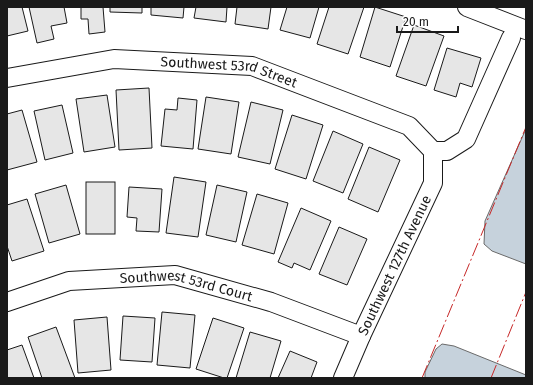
<svg xmlns="http://www.w3.org/2000/svg" width="533" height="385" font-family="'Fira Sans',sans-serif">
<style>
.water{fill:#c6d2dc;stroke:#6a6a6a}
.building{fill:#e6e6e6;stroke:#1a1a1a}
.lines{fill:none;stroke-linecap:round;stroke-linejoin:round}
.minor-casing{stroke:#1a1a1a;stroke-width:20}
.minor{stroke:#fff;stroke-width:18}
.power{stroke:#c62828;stroke-width:1;stroke-dasharray:14 3 2 3;stroke-linecap:butt}
.labels{text-anchor:middle;stroke-width:3;stroke-linejoin:round;paint-order:stroke}
.street-label{font-size:14px;fill:#1a1a1a;stroke:#fff}
</style>
<rect width="100%" height="100%" fill="#fff"/>
<g class="water">
<path d="M525,131H526V264L492,251L484,244L485,221Z"/>
<path d="M442,344L454,346L526,375V378H425V372L436,349Z"/>
</g>
<g class="building">
<path d="M7,7H22L28,31L7,36Z"/>
<path d="M29,7H64L67,23L51,26L54,39L37,43Z"/>
<path d="M81,7H103L105,32L89,34L88,19H81Z"/>
<path d="M110,7H142V13L110,12Z"/>
<path d="M151,7H184L183,18L151,15Z"/>
<path d="M196,7H227L226,22L194,18Z"/>
<path d="M237,7H271L268,29L235,24Z"/>
<path d="M287,7H319L310,38L280,30Z"/>
<path d="M329,7H364L348,54L317,44Z"/>
<path d="M375,7L406,17L390,67L360,57Z"/>
<path d="M414,25L444,36L426,86L396,76Z"/>
<path d="M447,48L481,58L472,87L460,83L456,97L434,90Z"/>
<path d="M149,88L152,148L119,150L116,90Z"/>
<path d="M107,95L115,147L84,152L76,99Z"/>
<path d="M206,97L239,102L231,154L198,149Z"/>
<path d="M178,98L197,100L193,149L161,146L165,109L177,110Z"/>
<path d="M251,102L283,110L270,164L238,157Z"/>
<path d="M62,105L73,153L45,160L34,111Z"/>
<path d="M22,110L37,162L7,170V114Z"/>
<path d="M292,115L323,125L306,179L275,169Z"/>
<path d="M333,131L363,144L343,193L313,181Z"/>
<path d="M369,147L400,160L378,212L348,199Z"/>
<path d="M174,177L206,182L198,237L166,233Z"/>
<rect x="86" y="182" width="29" height="52"/>
<path d="M66,185L80,234L49,243L35,194Z"/>
<path d="M217,185L247,192L236,242L206,235Z"/>
<path d="M129,187L162,189L159,232L136,231L137,218L127,217Z"/>
<path d="M257,194L288,203L274,254L242,245Z"/>
<path d="M27,199L44,251L12,261L7,246V205Z"/>
<path d="M301,208L331,221L310,270L294,263L292,268L278,262Z"/>
<path d="M339,227L367,239L347,285L319,274Z"/>
<path d="M162,312L195,315L190,368L157,365Z"/>
<path d="M123,316L155,318L152,362L120,360Z"/>
<path d="M107,317L111,370L78,373L74,320Z"/>
<path d="M213,318L244,328L227,378H224L196,369Z"/>
<path d="M56,327L75,378H42L28,337Z"/>
<path d="M250,332L281,341L270,378H236Z"/>
<path d="M22,345L34,378H7V350Z"/>
<path d="M290,351L317,362L311,378H278Z"/>
</g>
<g class="lines">
<defs>
<g id="minor">
<path d="M467,7L526,30"/>
<path id="s1" d="M7,78L114,59L252,66L409,126L433,151"/>
<path d="M433,151H447L466,139L511,38"/>
<path id="s2" d="M7,302L69,281L175,275L271,302L361,336"/>
<path id="s3" d="M343,378L361,336L433,183V151"/>
</g>
</defs>
<use href="#minor" class="minor-casing"/>
<use href="#minor" class="minor"/>
<g class="power">
<path d="M422,378L526,127"/>
<path d="M491,378L526,292"/>
</g>
</g>
<g class="labels">
<g class="street-label">
<text dy="5" stroke="none"><textPath href="#s1" startOffset="225">Southwest 53rd Street</textPath></text>
<text dy="5" stroke="none"><textPath href="#s3" startOffset="124">Southwest 127th Avenue</textPath></text>
<text dy="5" stroke="none"><textPath href="#s2" startOffset="184">Southwest 53rd Court</textPath></text>
</g>
</g>
<rect width="533" height="385" fill="none" stroke="#1a1a1a" stroke-width="16"/>
<path d="M397 26v6h61v-6" fill="none" stroke="#1a1a1a" stroke-width="2"/>
<text x="403" y="26" font-size="12" fill="#1a1a1a" stroke="#ffffff" stroke-width="3" paint-order="stroke">20 m</text>
</svg>
